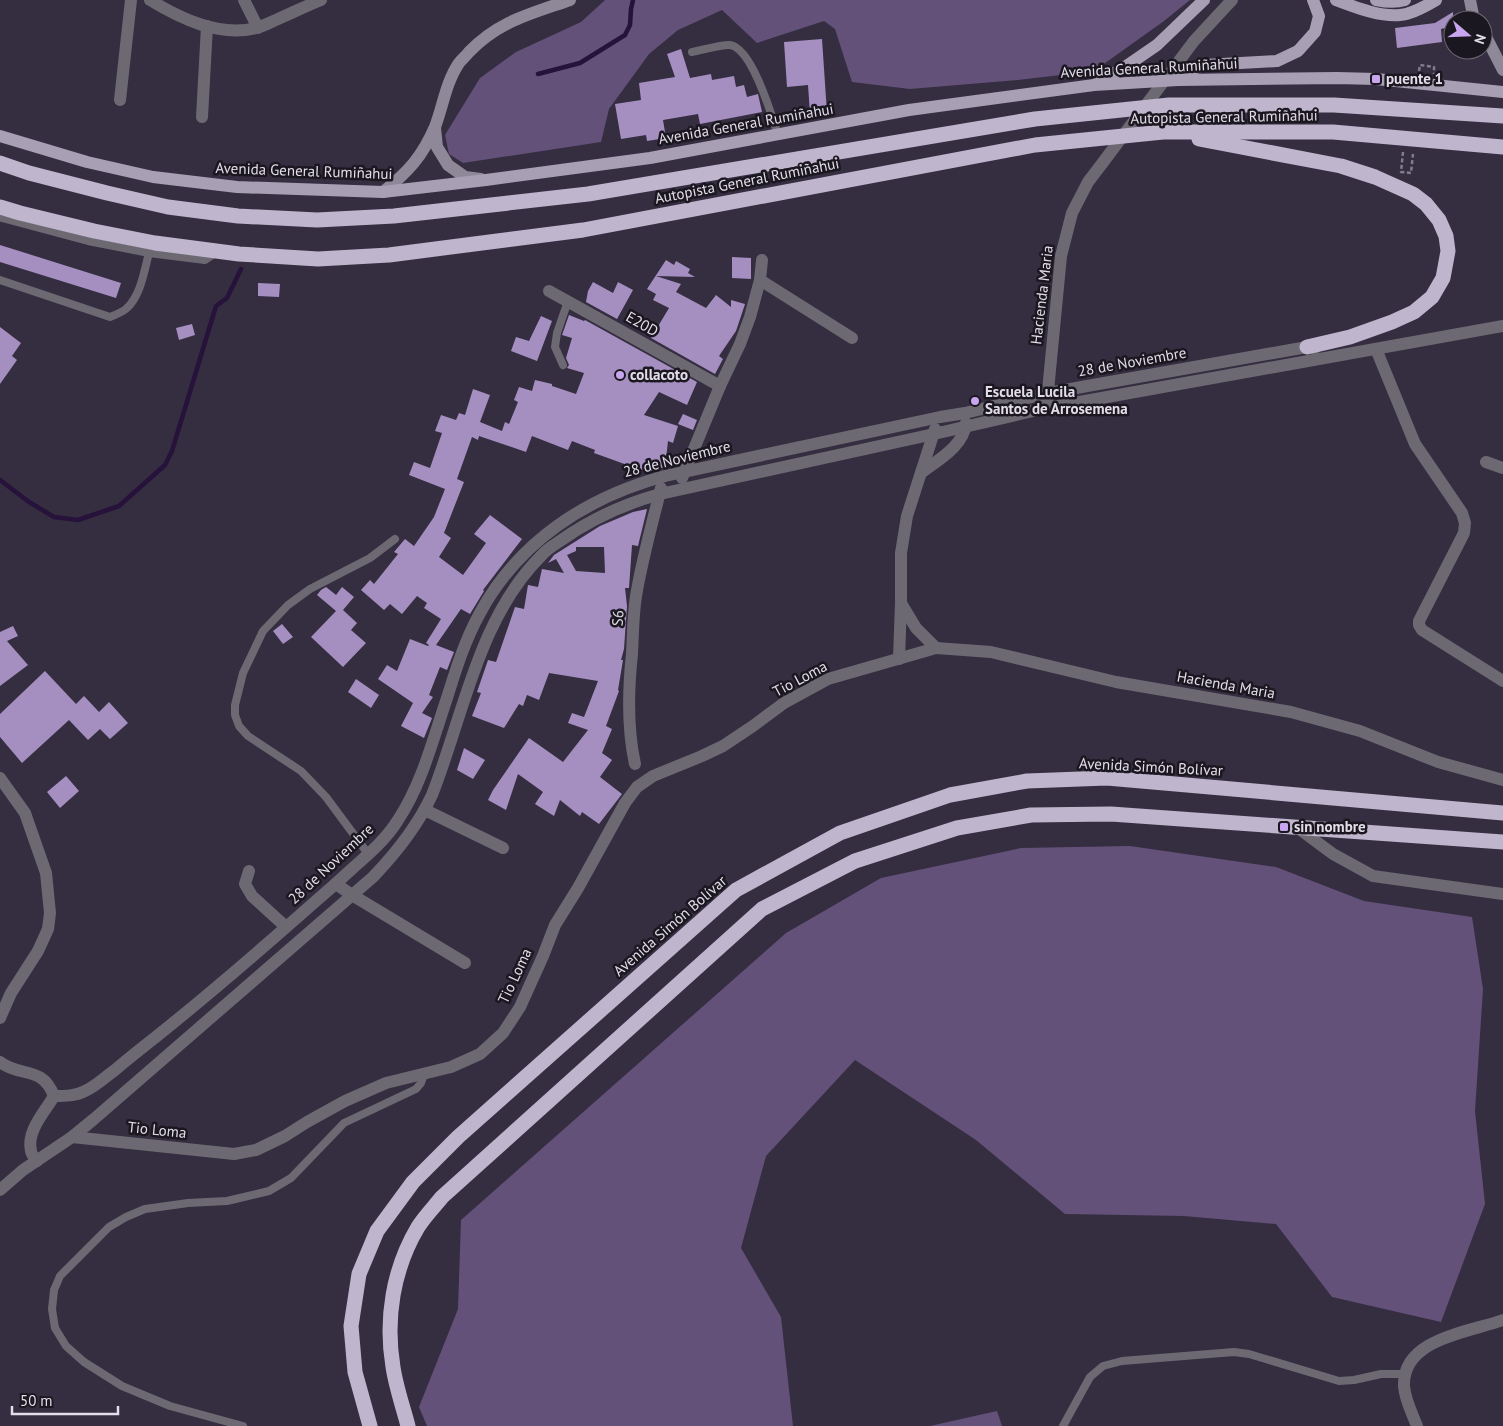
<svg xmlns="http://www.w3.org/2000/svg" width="1503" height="1426" font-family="'PT Sans',sans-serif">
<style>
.green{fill:#635179}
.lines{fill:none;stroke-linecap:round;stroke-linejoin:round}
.stream{stroke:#26123a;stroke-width:4.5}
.building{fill:#a58fc1;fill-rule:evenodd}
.path{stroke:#827c8c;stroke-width:2.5;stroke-dasharray:4 2.5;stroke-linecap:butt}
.lane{stroke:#6d6973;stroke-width:8}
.street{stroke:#6d6973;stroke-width:12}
.secondary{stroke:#8e8898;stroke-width:12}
.primary{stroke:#a89fb4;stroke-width:12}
.highway{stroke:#bfb5cd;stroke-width:15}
.poi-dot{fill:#c7a6ef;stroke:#1b1720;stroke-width:2}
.labels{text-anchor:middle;stroke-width:5;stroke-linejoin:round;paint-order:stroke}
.street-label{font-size:15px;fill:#e2dde9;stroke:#1b1720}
.poi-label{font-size:15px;font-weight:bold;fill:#e2dde9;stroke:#1b1720;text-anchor:start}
</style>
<rect width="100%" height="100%" fill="#352d40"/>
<g class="green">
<path d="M605,0H1190L1164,21L1094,71L1018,80L910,89L852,82L835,29L824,21L757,43L722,10L678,30L649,54L609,109L601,142L463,163L449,154L445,135L480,78L516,52L581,22Z"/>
<path d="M1130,846L1276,867L1364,901L1472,917L1483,989L1475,1111L1485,1204L1441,1322L1332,1297L1276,1224L1184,1216L1065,1214L976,1140L855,1060L766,1156L741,1248L781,1317L793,1426H427L419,1407L458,1309L461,1220L786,933L881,878L1021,848Z"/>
<path d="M997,1411L1002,1426H930Z"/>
</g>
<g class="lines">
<g class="stream">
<path d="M538,74L580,63L625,35L630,25L631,9L633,0"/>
<path d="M0,480L29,502L54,517L78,520L119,506L165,465L172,451L216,306L227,298L241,269"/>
</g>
</g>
<g class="building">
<path d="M1453,12V26L1441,29L1442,42L1397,48L1395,28L1435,23Z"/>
<path d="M822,39L827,113L810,114L808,85L787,87L784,42Z"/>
<path d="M681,49L690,78L711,74L712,80L734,76L736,87L744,85L747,97L758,94L762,112L700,124L698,114L663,120L666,138L647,141L646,135L621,139L615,104L641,100L639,83L675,77L667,54Z"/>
<path d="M0,245L121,283L116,298L0,262Z"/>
<path d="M732,257L751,258V279L732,278Z"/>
<path d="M666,260L674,265L676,261L690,269L688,273L695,277L656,276L681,284L676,292L706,308L716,295L731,307V300L745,304L736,331L719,356L723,359L715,374L651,338L669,308L653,300L656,294L647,289Z"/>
<path d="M593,282L613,293L618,282L633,290L617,319L586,302L588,291Z"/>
<path d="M258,283L280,284L279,297L258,296Z"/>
<path d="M569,315L584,321L585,320L697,382L687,405L659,392L644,415L678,426L673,443L668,441L665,468H662L645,467V470L630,468V466L594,453L595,450L572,441L568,450L532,436L526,452L479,436L478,440L472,437L457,479L464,482L444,533L451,538L439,557L463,575L486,543L474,534L490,515L522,539L483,590L484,591L470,614L461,609L436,645L454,652L447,670L440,667L429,695L433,697L422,713L432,718L424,738L401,726L413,703L378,679L387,665L397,671L410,639L428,646L429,645L426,643L441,619L424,608L427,603L417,596L402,614L390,604L384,610L361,590L370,580L374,584L398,554L394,552L405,539L414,546L434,517L445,489L409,475L414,462L430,468L442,433L435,431L441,415L456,420L459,413L465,415L473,389L490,395L480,422L502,431L505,422L509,424L518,402L514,400L519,387L532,391L535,380L552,384V386L576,394L584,373L567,368L569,365L566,358L572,338L562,335Z"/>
<path d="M541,316L552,321L537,361L511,351L516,337L529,341Z"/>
<path d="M192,324L195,335L179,340L176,328Z"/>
<path d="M0,327L21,343L12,356L17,360L0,384Z"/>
<path d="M683,414L697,420L693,430L678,424Z"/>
<path d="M647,509L638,546L632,545L629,588H625L627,606L624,649L621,660H623L618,690L619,691L606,726L612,729L602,753L612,760L600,777L622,794L599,824L582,812L580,816L560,800L554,816L535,804L543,792L518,774L506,810L488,800L493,790L529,738L563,762L588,730L568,723L572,713L584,717L598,681L549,673L539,700L527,695L523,706L519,704L504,728L472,716L481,693L477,692L488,660L496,662L515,607L524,609L528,585L538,587L542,569L564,573L556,559L548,563L554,555L600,526L633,512ZM576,547H604L605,573L576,571L567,555L576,551Z"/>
<path d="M326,587L336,595L342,587L354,597L343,610L357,623L351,630L366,643L343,667L311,637L336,611L317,595L321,590Z"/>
<path d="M282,624L293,637L283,644L273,631Z"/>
<path d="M13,626L18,636L7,641L28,665L0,686V632Z"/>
<path d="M45,671L76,704L84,696L99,712L109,702L128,723L110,739L100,729L88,740L69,720L22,763L0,737V714Z"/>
<path d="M356,679L379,695L371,708L348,692Z"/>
<path d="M464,748L485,760L473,779L457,770Z"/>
<path d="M66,776L79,791L60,808L47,792Z"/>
</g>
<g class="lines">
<g class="path">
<path d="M1419,71L1420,65L1434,67V74"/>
<path d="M1403,152L1401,172L1411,173L1413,154"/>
</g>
<g class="lane">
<path d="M692,52C700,51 722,44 730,45C752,48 772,116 778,135"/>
<path d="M0,216L2,218L88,241L149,253L205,260L217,252"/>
<path d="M0,280L110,317C115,315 123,312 127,308C141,295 144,271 149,253"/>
<path d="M563,365L555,347L557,333L568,301"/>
<path d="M369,855L326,797L301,771L248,736L239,726L235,715V705L243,673L263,631L288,605L310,589L370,558L395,539"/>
<path d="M243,1426L170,1406L122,1386L84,1362L66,1346L55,1328L52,1309L54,1290L60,1276L109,1227L126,1217L145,1209L188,1203L227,1201L269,1191L291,1178L344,1123L416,1089L421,1083L424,1074"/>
<path d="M1063,1426L1090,1377L1103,1366L1122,1361L1234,1352L1249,1354L1339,1381L1354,1380L1381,1374H1405"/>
</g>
<g class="street">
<path d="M150,0C181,19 219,37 256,28C264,26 271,22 278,19C292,13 306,6 321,0"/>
<path d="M244,0L258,28"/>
<path d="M120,100L131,0"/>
<path d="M202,117L207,26"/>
<path d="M760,280L852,338"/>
<path d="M549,291L720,386"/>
<path d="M1376,349L1415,444L1462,513L1465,523L1464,533L1419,621V625L1422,630L1503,681"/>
<path d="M1047,401L1061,256L1072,213L1088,182L1101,165L1194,41L1232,0"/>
<path d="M1486,462L1503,468"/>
<path d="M921,473C938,460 964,446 966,423"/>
<path d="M682,478L720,386L740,344L750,317L760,280L762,260"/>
<path d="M901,603L916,628L936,648"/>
<path d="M899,659L901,603V553L907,516L935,429"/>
<path d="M635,764C627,728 628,691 632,654C633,635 633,615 636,596C642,560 652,524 661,488"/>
<path d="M0,778L25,813L46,873L50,913L48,929L38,951L11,993L0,1018"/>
<path d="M425,810L503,848"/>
<path d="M1298,828L1333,854L1373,876L1503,894"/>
<path d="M249,871L245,884L252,896L286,927"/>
<path d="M336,884L352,895L465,963"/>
<path d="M0,1062C21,1078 42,1065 54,1096"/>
<path d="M54,1096C65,1096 76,1096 85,1091C96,1086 105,1077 115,1070C129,1058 143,1047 157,1036C212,992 265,946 317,900C330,889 342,878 354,867C370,853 387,838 398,820C422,784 433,739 447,698C456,669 465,640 480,613C519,541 587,497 665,476L940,417L965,413L1048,393L1307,347L1315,348"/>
<path d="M72,1137L234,1154L256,1150L285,1136L307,1122L345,1101L386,1083L451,1067L480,1054L503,1033L520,1007L543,956L555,925L578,888L625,803L637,787L653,776L702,756L723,746L753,726L784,703L828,679L936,648L991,652L1116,682L1291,712L1360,731L1438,762L1503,780"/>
<path d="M37,1161C35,1158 31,1154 31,1151C26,1131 45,1112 54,1096"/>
<path d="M0,1190L23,1170L72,1137L94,1119L373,877C397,852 417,827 432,795C464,714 478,618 542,555C547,549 554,545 560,541C591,519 624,504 660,494L934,434L1046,408L1503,326"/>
<path d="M1417,1426C1412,1413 1405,1400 1404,1386C1402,1338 1471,1332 1503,1320"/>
</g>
<g class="secondary">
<path d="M1470,0L1474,20"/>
<path d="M1483,31L1503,70"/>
<path d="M435,128L437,147L448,165L465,177L481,179"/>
<path d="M383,192C408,172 422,157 435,127C443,106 446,82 459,63C462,59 466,56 469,52C499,21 530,14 570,0"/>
</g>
<g class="primary">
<path d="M1336,0C1355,7 1379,17 1400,15C1412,14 1426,6 1436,0"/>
<path d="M1376,0C1386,2 1395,3 1405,0"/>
<path d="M1178,80L1190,70L1204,65L1277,61L1298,51L1315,32L1319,16L1313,0"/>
<path d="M1096,84L1125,67L1157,45L1204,0"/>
<path d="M0,136L87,162L153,177L237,187L383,192L486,180L650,158L909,110L1094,85L1178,80L1337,78L1376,79L1503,92"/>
</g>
<g class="highway">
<path d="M1199,139L1341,166L1375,177L1413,194L1426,204L1439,220L1446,236L1448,251L1443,278L1432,297L1414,312L1392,322L1350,337L1307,347"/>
<path d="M0,163L29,173L107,193L168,207L238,216L317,220L394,216L588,194L1035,119L1169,105H1334L1503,116"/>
<path d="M0,207L20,213L94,231L155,243L239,254L318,259L389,255L583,230L1035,145L1163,132H1333L1503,147"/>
<path d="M370,1426L355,1372L351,1326L359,1274L377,1231L413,1182L458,1137L736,890L840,833L950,795L1027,781L1107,778L1503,813"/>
<path d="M408,1426C403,1407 396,1387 393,1367C385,1319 393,1269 418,1227C425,1216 434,1207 442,1197L762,909L855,861L957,828L1031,815L1111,814L1503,842"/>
</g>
</g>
<g class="poi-dot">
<rect x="1371" y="74" width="10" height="10" rx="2.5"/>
<circle cx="620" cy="375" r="5"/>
<circle cx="975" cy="401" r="5"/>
<rect x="1279" y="822" width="10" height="10" rx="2.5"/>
</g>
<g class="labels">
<g class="street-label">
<text transform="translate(1149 68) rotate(-3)" y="5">Avenida General Rumiñahui</text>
<text transform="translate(1224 117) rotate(-1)" y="5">Autopista General Rumiñahui</text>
<text transform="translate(746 124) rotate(-10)" y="5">Avenida General Rumiñahui</text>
<text transform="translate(304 171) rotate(2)" y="5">Avenida General Rumiñahui</text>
<text transform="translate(747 181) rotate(-11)" y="5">Autopista General Rumiñahui</text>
<text transform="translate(1042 295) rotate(-83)" y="5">Hacienda Maria</text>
<text transform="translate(642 324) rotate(29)" y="5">E20D</text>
<text transform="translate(1132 362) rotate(-10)" y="5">28 de Noviembre</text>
<text transform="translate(677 459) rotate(-14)" y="5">28 de Noviembre</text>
<text transform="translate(618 618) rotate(-86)" y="5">S6</text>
<text transform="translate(800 679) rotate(-28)" y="5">Tio Loma</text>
<text transform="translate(1226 685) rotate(10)" y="5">Hacienda Maria</text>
<text transform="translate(1151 767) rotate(3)" y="5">Avenida Simón Bolívar</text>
<text transform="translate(331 864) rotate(-43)" y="5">28 de Noviembre</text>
<text transform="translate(670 926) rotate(-41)" y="5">Avenida Simón Bolívar</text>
<text transform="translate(515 976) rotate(-65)" y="5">Tio Loma</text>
<text transform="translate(157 1130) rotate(6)" y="5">Tio Loma</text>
</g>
<g class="poi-label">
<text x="1386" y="84">puente 1</text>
<text x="630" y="380">collacoto</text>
<text x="985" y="397">Escuela Lucila<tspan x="985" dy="17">Santos de Arrosemena</tspan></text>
<text x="1294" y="832">sin nombre</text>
</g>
</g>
<g transform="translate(1468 35) rotate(109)"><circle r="24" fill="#1b1720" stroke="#6b6670"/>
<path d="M0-4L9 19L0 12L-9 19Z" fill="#c7a6ef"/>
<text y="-8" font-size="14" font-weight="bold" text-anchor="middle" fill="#e2dde9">N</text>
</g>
<path d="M12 1406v8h106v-8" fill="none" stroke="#e2dde9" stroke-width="2.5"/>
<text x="20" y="1406" font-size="15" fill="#e2dde9" stroke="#1b1720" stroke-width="4" paint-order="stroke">50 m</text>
</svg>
